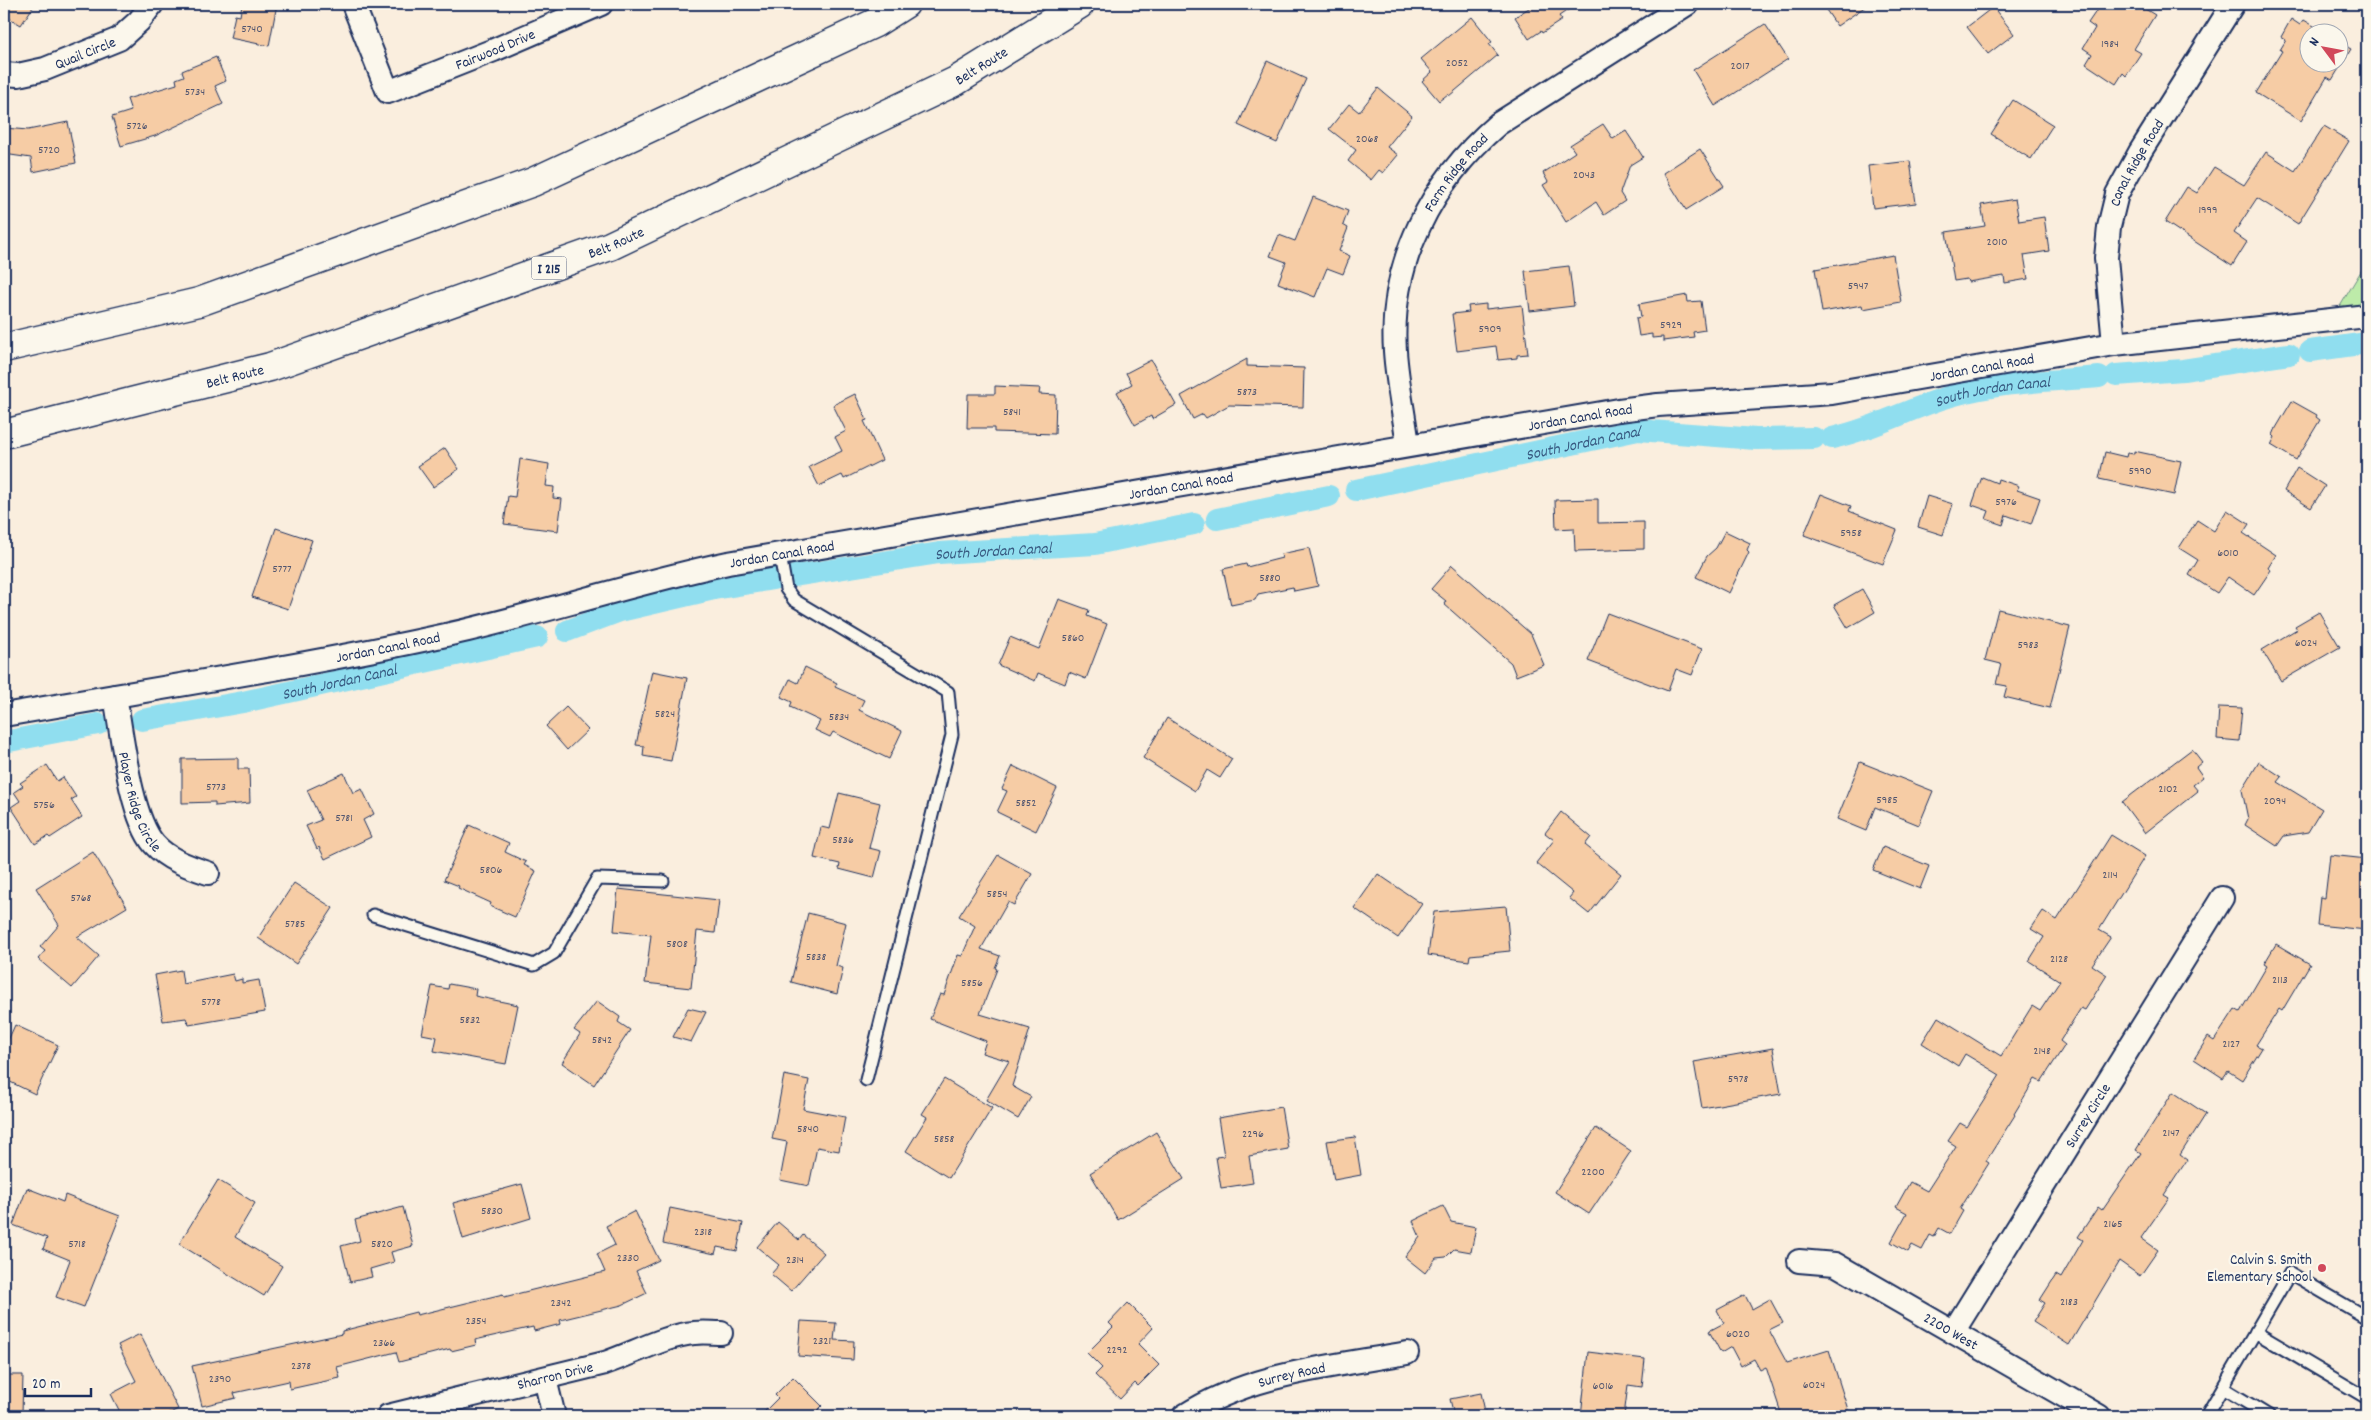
<svg xmlns="http://www.w3.org/2000/svg" width="2371" height="1420" font-family="Dekko,sans-serif">
<style>
.green{fill:#bdeba9;stroke:#6c8d84}
.lines{fill:none;stroke-linecap:round;stroke-linejoin:round}
.canal{stroke:#90deef;stroke-width:22}
.building{fill:#f6cca5;stroke:#1b2f5e}
.lane-casing{stroke:#1b2f5e;stroke-width:15}
.street-casing{stroke:#1b2f5e;stroke-width:26}
.highway-casing{stroke:#1b2f5e;stroke-width:31}
.lane{stroke:#fbf7ec;stroke-width:11}
.street{stroke:#fbf7ec;stroke-width:22}
.highway{stroke:#fbf7ec;stroke-width:28}
.poi-dot{fill:#d1495b;stroke:#fbf7ec;stroke-width:2}
.labels{text-anchor:middle;stroke-width:4.5;stroke-linejoin:round;paint-order:stroke}
.number-label{font-size:12px;fill:#525670}
.shield{fill:#fbf7ec;stroke:#5e6b89;stroke-width:1}
.shield-label{font-size:14px;font-weight:bold;fill:#1b2f5e}
.street-label{font-size:15px;fill:#1b2f5e;stroke:#fbf7ec}
.poi-label{font-size:15px;fill:#1b2f5e;stroke:#fbf7ec;text-anchor:end}
.water-label{font-size:16px;font-style:italic;fill:#385b82;stroke:#fbf7ec}
</style>
<rect width="100%" height="100%" fill="#faeede"/>
<filter id="ink" filterUnits="userSpaceOnUse"><feTurbulence type="fractalNoise" baseFrequency=".02" numOctaves="2"/><feDisplacementMap in="SourceGraphic" scale="10" xChannelSelector="R" yChannelSelector="G"/><feConvolveMatrix kernelMatrix="1 2 1 2 8 2 1 2 1" color-interpolation-filters="sRGB"/></filter>
<g filter="url(#ink)">
<path class="green" d="M2367,261V303L2339,308Z"/>
<g class="lines">
<g class="canal">
<path d="M2310,351L2367,343"/>
<path d="M2116,375L2183,370L2289,354"/>
<path id="s1" d="M1832,438C1874,429 1910,408 1951,396C1998,382 2050,381 2099,377"/>
<path id="s2" d="M1356,490L1638,430L1756,439L1814,438"/>
<path d="M1217,519L1329,496"/>
<path id="s3" d="M794,576L939,553L1095,544L1194,524"/>
<path d="M567,631L620,611L714,589L773,579"/>
<path id="s4" d="M142,720L243,702L537,637"/>
<path d="M4,742L98,724"/>
</g>
</g>
<g class="building">
<path d="M4,4H35L21,25L4,15Z"/>
<path d="M242,4H277L269,46L230,38L235,15L240,16Z"/>
<path d="M1535,4H1577L1559,16L1562,20L1542,33L1541,31L1529,39L1515,17Z"/>
<path d="M1822,4H1869L1837,26Z"/>
<path d="M2101,4H2137L2155,15L2134,49L2141,53L2126,76L2123,73L2116,84L2086,64L2092,54L2083,48L2095,28L2088,23Z"/>
<path d="M1993,7L2014,34L1988,54L1967,27Z"/>
<path d="M1472,17L1492,42L1489,44L1498,55L1449,96L1448,94L1439,101L1422,81L1432,72L1421,59Z"/>
<path d="M2291,19L2300,25L2304,20L2324,32H2308V62H2338V42L2351,49L2332,80L2327,77L2301,121L2256,93L2282,51L2280,50L2286,40L2281,37Z"/>
<path d="M1765,24L1788,59L1715,106L1693,70Z"/>
<path d="M216,57L226,81L215,86L223,104L155,136L121,146L112,117L131,111L127,99L177,84L176,79L184,76L182,71Z"/>
<path d="M1267,61L1306,79L1277,143L1238,125Z"/>
<path d="M1378,88L1412,116L1387,147L1398,155L1383,173L1379,170L1371,180L1348,161L1356,150L1329,129L1349,104L1359,112Z"/>
<path d="M2013,100L2053,125L2031,159L1991,134Z"/>
<path d="M68,122L76,163L33,172L31,158L4,154V128L28,130Z"/>
<path d="M1603,124L1613,139L1626,131L1643,157L1630,165L1620,193L1625,201L1604,215L1596,202L1566,222L1543,185L1548,182L1543,173L1575,152L1570,145Z"/>
<path d="M2324,126L2349,141L2298,224L2257,198L2234,233L2247,242L2232,266L2165,222L2187,187L2197,193L2214,167L2244,185L2266,152L2295,171Z"/>
<path d="M1700,149L1724,186L1686,210L1663,173Z"/>
<path d="M1910,161L1916,203L1873,208L1868,166Z"/>
<path d="M1313,197L1348,211L1343,225L1348,228L1339,251L1350,256L1343,274L1327,268L1315,297L1278,283L1286,262L1270,256L1279,235L1295,241Z"/>
<path d="M2015,199L2019,221L2044,217L2049,251L2024,255L2028,279L2005,283L2004,276L1968,282L1967,279L1954,281L1946,232L1985,226L1981,205Z"/>
<path d="M1893,255L1901,302L1863,309L1862,305L1822,312L1815,269Z"/>
<path d="M1569,266L1574,306L1530,311L1525,271Z"/>
<path d="M1687,295L1688,302L1701,301L1705,330L1693,332L1694,337L1663,341V337L1652,338V334L1639,336L1636,318L1641,317L1639,304Z"/>
<path d="M1486,304V309L1522,305L1528,354L1517,355V358L1498,360L1496,346L1457,351L1452,314L1469,312L1468,306Z"/>
<path d="M1247,359V366L1304,368L1303,407L1229,405L1206,418L1203,414L1193,419L1181,396Z"/>
<path d="M1151,360L1176,405L1152,419L1151,416L1135,425L1117,392L1132,384L1126,373Z"/>
<path d="M995,386L1040,388L1039,394L1056,395L1055,434L994,432V428H967L968,394H995Z"/>
<path d="M855,394L867,420L864,421L882,460L844,479L842,475L819,486L809,467L842,451L835,437L846,431L833,405Z"/>
<path d="M2292,401L2317,415L2316,417L2320,420L2296,460L2271,445L2275,437L2273,435L2276,428Z"/>
<path d="M445,448L459,469L433,487L418,466Z"/>
<path d="M2134,451L2181,461L2174,495L2099,479L2105,452L2126,457L2127,453L2134,454Z"/>
<path d="M520,459L549,464L546,486L554,487L553,498L562,499L558,531L504,524L508,496L515,497Z"/>
<path d="M2297,468L2325,486L2311,508L2284,491Z"/>
<path d="M1982,477L1997,483L1998,479L2019,486L2017,490L2040,498L2031,524L2006,515L2003,525L1986,519L1989,511L1972,505Z"/>
<path d="M1821,494L1851,506L1849,511L1897,530L1883,564L1804,535Z"/>
<path d="M1927,496L1953,504L1943,535L1918,527Z"/>
<path d="M1598,499V523L1644,522V549L1575,551L1574,528L1556,529L1555,500Z"/>
<path d="M2227,510L2249,524L2243,533L2276,555L2268,568L2271,570L2254,595L2228,577L2217,593L2189,575L2198,560L2179,548L2197,520L2214,531Z"/>
<path d="M276,528L312,540L288,609L252,597Z"/>
<path d="M1725,531L1750,543L1747,550L1749,552L1729,593L1696,577L1707,556L1716,548Z"/>
<path d="M1309,548L1318,586L1294,591L1293,587L1258,594L1255,600L1231,605L1223,569L1246,564L1247,567L1282,558L1281,554Z"/>
<path d="M1452,565L1531,634L1544,665L1516,676L1511,663L1444,604L1446,601L1431,589Z"/>
<path d="M1862,589L1875,612L1848,628L1834,605Z"/>
<path d="M1059,599L1089,610L1087,616L1107,624L1086,679L1069,672L1065,684L1038,673L1035,681L998,665L1010,637L1039,649Z"/>
<path d="M1998,609L2070,627L2050,708L2004,697L2007,686L1996,684L2001,664L1985,660Z"/>
<path d="M2319,612L2340,647L2281,681L2262,650L2297,629L2295,626Z"/>
<path d="M1607,613L1702,649L1692,675L1676,669L1668,691L1588,661Z"/>
<path d="M805,667L837,683L835,687L864,700L859,710L902,731L889,759L833,732L830,737L815,730L820,721L790,707L792,702L781,697L790,679L798,683Z"/>
<path d="M652,671L687,678L671,761L643,756L644,746L636,745Z"/>
<path d="M566,707L588,730L567,750L546,726Z"/>
<path d="M2219,707L2242,708L2239,741L2217,739Z"/>
<path d="M1167,718L1232,759L1220,778L1207,770L1195,791L1143,758Z"/>
<path d="M2192,749L2202,762L2196,767L2203,777L2193,785L2198,791L2145,833L2122,802Z"/>
<path d="M238,758V769H249L250,803L215,806V802L182,803V759Z"/>
<path d="M1860,762L1933,791L1919,825L1875,807L1866,831L1837,819Z"/>
<path d="M2259,762L2282,777L2278,782L2322,809L2308,832L2284,836L2277,846L2245,825L2248,819L2242,790Z"/>
<path d="M47,765L57,781L63,777L76,797L71,800L82,817L50,838L48,836L35,844L11,807L20,801L14,792L23,786L20,783Z"/>
<path d="M1013,766L1057,788L1036,831L997,812L1007,791L1002,789Z"/>
<path d="M344,773L353,793L362,789L374,814L363,820L371,837L325,859L319,847L317,849L306,826L321,820L307,790Z"/>
<path d="M839,793L880,803L869,848L881,851L874,878L839,869L840,864L814,858L821,827L830,829Z"/>
<path d="M1561,812L1591,837L1585,845L1621,874L1589,914L1569,898L1573,893L1536,863L1554,840L1545,833Z"/>
<path d="M469,825L509,843L505,852L526,862L524,865L536,871L515,917L490,906L491,903L458,888L459,886L444,880Z"/>
<path d="M2111,835L2145,856L2099,930L2111,937L2092,965L2107,975L2085,1010L2081,1008L2060,1041L2065,1045L2041,1082L2035,1079L2014,1114L2015,1115L1986,1161L1989,1163L1960,1209L1963,1211L1950,1234L1939,1228L1934,1237L1930,1235L1922,1250L1912,1245L1908,1252L1891,1242L1907,1213L1896,1207L1910,1182L1927,1191L1956,1146L1948,1141L1960,1123L1967,1127L2000,1075L1965,1054L1958,1066L1922,1043L1938,1017L2001,1056L2032,1006L2040,1011L2060,981L2029,961L2044,937L2031,929L2043,911L2057,920Z"/>
<path d="M1883,847L1929,866L1920,889L1873,870Z"/>
<path d="M93,852L127,907L77,937L99,956L72,988L38,959L45,951L40,947L59,925L36,888Z"/>
<path d="M998,855L1032,874L1014,905L1008,902L981,949L1000,956L995,968L997,969L980,1014L1030,1029L1012,1086L1031,1097L1018,1119L986,1100L1009,1061L982,1053L986,1041L930,1019L940,994L944,995L958,955L962,956L975,926L959,916Z"/>
<path d="M2330,855L2367,859V930L2317,925L2320,897L2325,898Z"/>
<path d="M1378,874L1422,904L1398,938L1354,908Z"/>
<path d="M294,883L333,908L296,964L258,938Z"/>
<path d="M618,889L719,900L715,933L697,931L691,988L645,983L651,935L614,931Z"/>
<path d="M1506,906L1510,951L1470,955L1469,961L1428,955L1434,912Z"/>
<path d="M808,913L846,923L836,966L843,968L837,994L791,982Z"/>
<path d="M2276,944L2310,964L2282,1011L2279,1009L2256,1045L2262,1048L2242,1080L2228,1071L2223,1078L2194,1059L2208,1037L2214,1041L2235,1009L2240,1012L2267,966L2264,964Z"/>
<path d="M181,970L183,984L233,974L235,981L242,979V983L259,980L265,1012L189,1025L186,1018L163,1021L155,975Z"/>
<path d="M449,984L476,989L475,996L518,1005L506,1064L434,1051L437,1037L422,1034L432,986L448,989Z"/>
<path d="M597,1001L620,1017L618,1022L630,1030L594,1085L562,1063L580,1034L574,1030Z"/>
<path d="M688,1008L706,1012L691,1042L673,1037Z"/>
<path d="M15,1025L58,1045L35,1094L4,1079V1049Z"/>
<path d="M1773,1048L1781,1094L1702,1108L1694,1062Z"/>
<path d="M784,1075L809,1080L803,1109L845,1117L839,1151L817,1147L809,1186L780,1180L787,1142L772,1139Z"/>
<path d="M944,1079L992,1108L949,1178L906,1151L927,1117L922,1114Z"/>
<path d="M2173,1092L2206,1114L2180,1155L2187,1160L2164,1195L2169,1198L2141,1238L2158,1250L2140,1276L2119,1261L2069,1345L2033,1322L2045,1303L2040,1300L2056,1275L2061,1278L2083,1240L2078,1237L2098,1207L2102,1210L2141,1153L2136,1150Z"/>
<path d="M1281,1107L1288,1149L1249,1156L1253,1183L1221,1188L1216,1157L1224,1156L1218,1118Z"/>
<path d="M1596,1128L1631,1151L1589,1214L1555,1192Z"/>
<path d="M1156,1132L1184,1179L1118,1220L1090,1173Z"/>
<path d="M1355,1137L1361,1175L1334,1180L1327,1141Z"/>
<path d="M218,1180L255,1203L235,1237L282,1266L264,1296L179,1244Z"/>
<path d="M522,1184L531,1218L463,1239L453,1203Z"/>
<path d="M27,1188L63,1202L65,1195L120,1216L84,1307L56,1297L70,1260L43,1249L47,1238L13,1225Z"/>
<path d="M1443,1206L1451,1222L1476,1227L1471,1252L1454,1249L1446,1257L1436,1258L1425,1273L1405,1257L1420,1237L1413,1221Z"/>
<path d="M403,1207L413,1246L391,1252L394,1262L370,1269L372,1277L350,1282L341,1246L360,1241L355,1220Z"/>
<path d="M670,1208L743,1223L737,1251L717,1247L715,1254L663,1243Z"/>
<path d="M635,1211L659,1260L636,1271L647,1293L622,1305L560,1320L561,1324L534,1331L533,1327L475,1340L476,1345L451,1351L450,1349L399,1362L396,1352L337,1367L340,1378L290,1389L289,1381L234,1393L236,1398L202,1406L192,1366L342,1334V1331L416,1312L417,1315L503,1294L504,1297L605,1272L597,1254L615,1245L606,1226Z"/>
<path d="M778,1222L799,1240L803,1235L824,1253L791,1291L771,1274L779,1265L757,1247Z"/>
<path d="M1745,1295L1752,1309L1770,1299L1783,1323L1769,1330L1787,1363L1829,1350L1850,1416H1782L1766,1367L1760,1370L1754,1359L1741,1366L1731,1347L1721,1353L1709,1331L1724,1323L1717,1310Z"/>
<path d="M1128,1303L1153,1328L1138,1344L1159,1365L1138,1386L1135,1383L1120,1399L1095,1375L1102,1368L1087,1353L1113,1327L1109,1323Z"/>
<path d="M801,1321L836,1323L834,1340L854,1341L853,1360L798,1356Z"/>
<path d="M140,1334L178,1409L164,1416H122L111,1394L136,1381L118,1345Z"/>
<path d="M1588,1352L1645,1359L1642,1387L1628,1385L1624,1416H1581Z"/>
<path d="M4,1375H23L22,1414L4,1413Z"/>
<path d="M793,1377L822,1406L812,1416H760L778,1398L775,1395Z"/>
<path d="M1481,1393L1486,1416H1454L1450,1399Z"/>
</g>
<g class="lines">
<defs>
<g id="lane">
<path d="M780,555L786,589L794,600L948,692L952,735L866,1080"/>
<path d="M373,915L534,965L554,953L597,879L663,881"/>
<path d="M2255,1332L2367,1398"/>
<path d="M2223,1388L2269,1416"/>
<path d="M2206,1416L2290,1273L2367,1318"/>
</g>
<g id="street">
<path id="s5" d="M353,4L388,92L494,50L601,4"/>
<path id="s6" d="M4,74L18,75L45,69L119,39L139,21L152,4"/>
<path id="s7" d="M2114,344L2106,258L2109,227L2117,194L2140,152L2233,4"/>
<path id="s8" d="M1408,445C1404,414 1397,382 1395,351C1389,262 1432,181 1498,124L1687,4"/>
<path id="s9" d="M115,696C122,734 130,816 154,844C168,860 190,867 208,873"/>
<path id="s10" d="M4,715C152,689 300,667 446,635C541,614 633,583 728,563L1619,410L1658,405L1832,393L2114,344L2367,316"/>
<path id="s11" d="M1799,1261L1835,1264L2099,1416"/>
<path id="s12" d="M1953,1332L2222,898"/>
<path d="M545,1379L554,1416"/>
<path id="s13" d="M388,1416L605,1363C632,1354 667,1335 694,1333C703,1332 712,1333 721,1333"/>
<path id="s14" d="M1184,1416C1250,1373 1331,1367 1407,1353"/>
</g>
<g id="highway">
<path d="M4,348L199,302L533,182L875,23L905,4"/>
<path id="s15" d="M4,434L270,367L610,246L956,81L1080,4"/>
</g>
</defs>
<use href="#lane" class="lane-casing"/>
<use href="#street" class="street-casing"/>
<use href="#highway" class="highway-casing"/>
<use href="#lane" class="lane"/>
<use href="#street" class="street"/>
<use href="#highway" class="highway"/>
</g>
</g>
<circle class="poi-dot" cx="2322" cy="1268" r="5"/>
<g class="labels">
<g class="number-label">
<text x="252" y="32">5740</text>
<text x="2110" y="47">1984</text>
<text x="1457" y="66">2052</text>
<text x="1740" y="69">2017</text>
<text x="195" y="95">5734</text>
<text x="137" y="129">5726</text>
<text x="1367" y="142">2068</text>
<text x="49" y="153">5720</text>
<text x="1584" y="178">2043</text>
<text x="2208" y="213">1999</text>
<text x="1997" y="245">2010</text>
<text x="1858" y="289">5947</text>
<text x="1671" y="328">5929</text>
<text x="1490" y="332">5909</text>
<text x="1247" y="395">5873</text>
<text x="1012" y="415">5841</text>
<text x="2140" y="474">5990</text>
<text x="2006" y="505">5976</text>
<text x="1851" y="536">5958</text>
<text x="2228" y="556">6010</text>
<text x="282" y="572">5777</text>
<text x="1270" y="581">5880</text>
<text x="1073" y="641">5860</text>
<text x="2306" y="646">6024</text>
<text x="2028" y="648">5983</text>
<text x="665" y="717">5824</text>
<text x="839" y="720">5834</text>
<text x="216" y="790">5773</text>
<text x="2168" y="792">2102</text>
<text x="1887" y="803">5985</text>
<text x="2275" y="804">2094</text>
<text x="1026" y="806">5852</text>
<text x="44" y="808">5756</text>
<text x="344" y="821">5781</text>
<text x="843" y="843">5836</text>
<text x="491" y="873">5806</text>
<text x="2110" y="878">2114</text>
<text x="997" y="897">5854</text>
<text x="81" y="901">5768</text>
<text x="295" y="927">5785</text>
<text x="677" y="947">5808</text>
<text x="816" y="960">5838</text>
<text x="2059" y="962">2128</text>
<text x="2280" y="983">2113</text>
<text x="972" y="986">5856</text>
<text x="211" y="1005">5778</text>
<text x="470" y="1023">5832</text>
<text x="602" y="1043">5842</text>
<text x="2231" y="1047">2127</text>
<text x="2042" y="1054">2148</text>
<text x="1738" y="1082">5978</text>
<text x="808" y="1132">5840</text>
<text x="2171" y="1136">2147</text>
<text x="1253" y="1137">2296</text>
<text x="944" y="1142">5858</text>
<text x="1593" y="1175">2200</text>
<text x="492" y="1214">5830</text>
<text x="2113" y="1227">2165</text>
<text x="703" y="1235">2318</text>
<text x="77" y="1247">5718</text>
<text x="382" y="1247">5820</text>
<text x="628" y="1261">2330</text>
<text x="795" y="1263">2314</text>
<text x="2069" y="1305">2183</text>
<text x="561" y="1306">2342</text>
<text x="476" y="1324">2354</text>
<text x="1738" y="1337">6020</text>
<text x="822" y="1344">2321</text>
<text x="384" y="1346">2366</text>
<text x="1117" y="1353">2292</text>
<text x="301" y="1369">2378</text>
<text x="220" y="1382">2390</text>
<text x="1814" y="1388">6024</text>
<text x="1603" y="1389">6016</text>
</g>
<rect class="shield" x="531.5" y="256.5" width="35" height="23" rx="4"/>
<g class="shield-label">
<text x="549" y="273">I 215</text>
</g>
<g class="street-label">
<text dy="5" stroke="none"><textPath href="#s5" startOffset="210">Fairwood Drive</textPath></text>
<text dy="5" stroke="none"><textPath href="#s6" startOffset="85">Quail Circle</textPath></text>
<text dy="5" stroke="none"><textPath href="#s15" startOffset="1048">Belt Route</textPath></text>
<text dy="5" stroke="none"><textPath href="#s7" startOffset="188">Canal Ridge Road</textPath></text>
<text dy="5" stroke="none"><textPath href="#s8" startOffset="289">Farm Ridge Road</textPath></text>
<text dy="5" stroke="none"><textPath href="#s15" startOffset="642">Belt Route</textPath></text>
<text dy="5" stroke="none"><textPath href="#s10" startOffset="2010">Jordan Canal Road</textPath></text>
<text dy="5" stroke="none"><textPath href="#s15" startOffset="238">Belt Route</textPath></text>
<text dy="5" stroke="none"><textPath href="#s10" startOffset="1605">Jordan Canal Road</textPath></text>
<text dy="5" stroke="none"><textPath href="#s10" startOffset="1200">Jordan Canal Road</textPath></text>
<text dy="5" stroke="none"><textPath href="#s10" startOffset="795">Jordan Canal Road</textPath></text>
<text dy="5" stroke="none"><textPath href="#s10" startOffset="390">Jordan Canal Road</textPath></text>
<text dy="5" stroke="none"><textPath href="#s9" startOffset="109">Player Ridge Circle</textPath></text>
<text dy="5" stroke="none"><textPath href="#s12" startOffset="255">Surrey Circle</textPath></text>
<text dy="5" stroke="none"><textPath href="#s11" startOffset="170">2200 West</textPath></text>
<text dy="5" stroke="none"><textPath href="#s14" startOffset="116">Surrey Road</textPath></text>
<text dy="5" stroke="none"><textPath href="#s13" startOffset="172">Sharron Drive</textPath></text>
</g>
<g class="poi-label">
<text x="2312" y="1264">Calvin S. Smith<tspan x="2312" dy="17">Elementary School</tspan></text>
</g>
<g class="water-label">
<text dy="6" stroke="none"><textPath href="#s1" startOffset="168">South Jordan Canal</textPath></text>
<text dy="6" stroke="none"><textPath href="#s2" startOffset="232">South Jordan Canal</textPath></text>
<text dy="6" stroke="none"><textPath href="#s3" startOffset="201">South Jordan Canal</textPath></text>
<text dy="6" stroke="none"><textPath href="#s4" startOffset="201">South Jordan Canal</textPath></text>
</g>
</g>
<rect width="2371" height="1420" fill="none" stroke="#fbf7ec" stroke-width="20"/>
<rect x="10" y="10" width="2351" height="1400" fill="none" stroke="#1b2f5e" stroke-width="2" filter="url(#ink)"/>
<g transform="translate(2324 48) rotate(302)"><circle r="24" fill="#fbf7ec" stroke="#a1a7b3"/>
<path d="M0-4L9 19L0 12L-9 19Z" fill="#d1495b"/>
<text y="-8" font-size="14" font-weight="bold" text-anchor="middle" fill="#1b2f5e">N</text>
</g>
<path d="M25 1388v8h66v-8" fill="none" stroke="#1b2f5e" stroke-width="2.5"/>
<text x="32" y="1388" font-size="15" fill="#1b2f5e" stroke="#fbf7ec" stroke-width="4" paint-order="stroke">20 m</text>
</svg>
